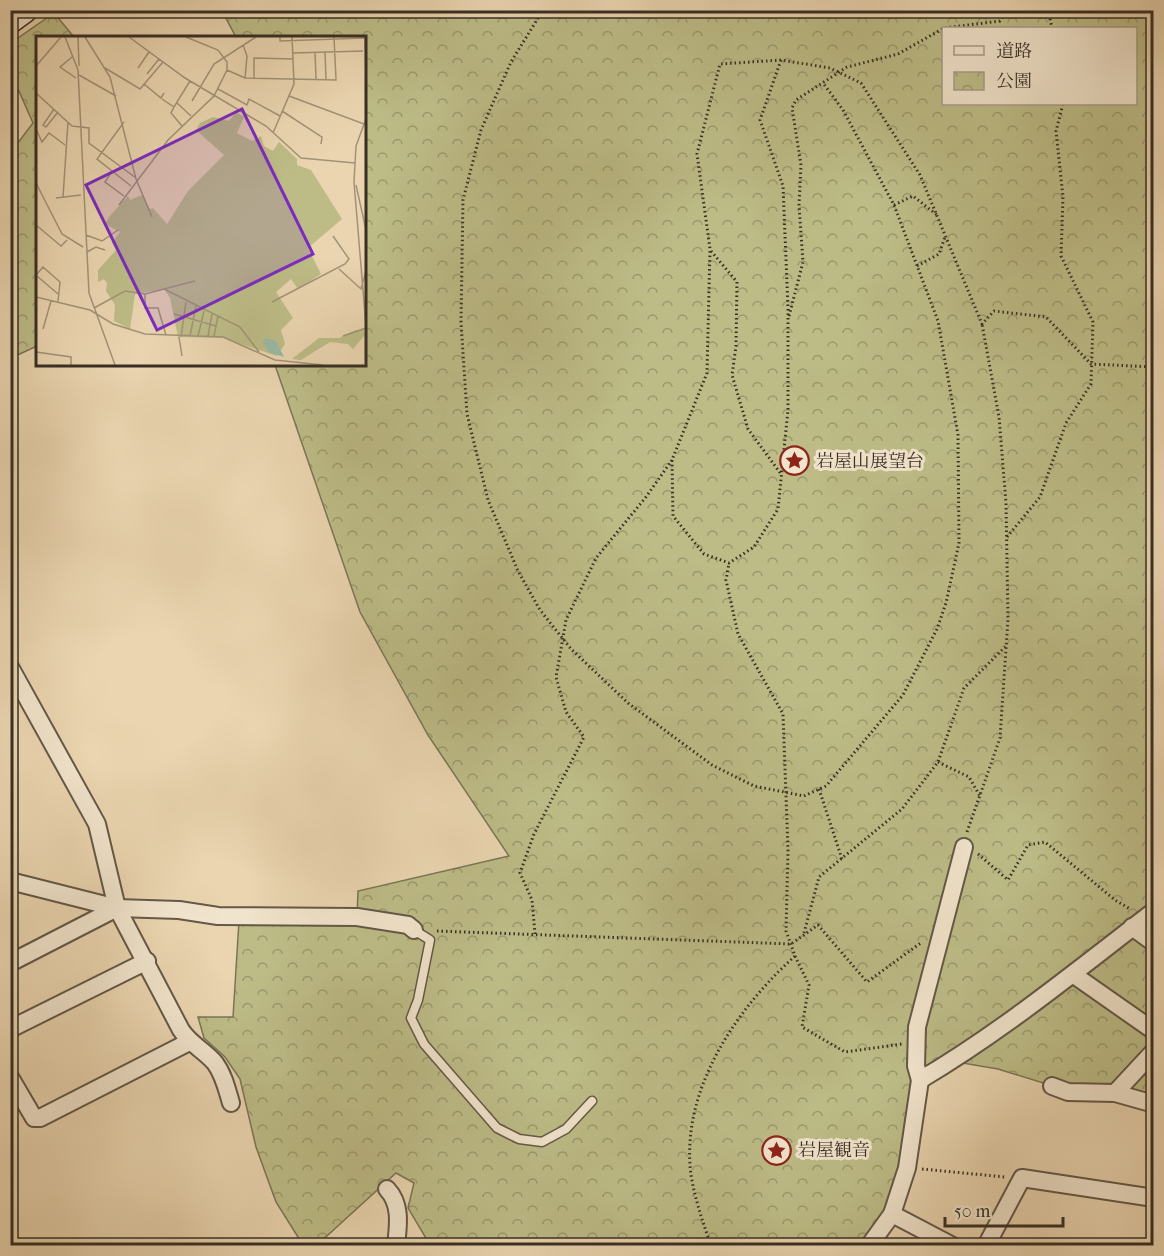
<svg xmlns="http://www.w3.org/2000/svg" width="1164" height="1256" font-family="'IM FELL French Canon','Noto Serif JP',serif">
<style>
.park{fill:url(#park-crowns);stroke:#7a7656;stroke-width:1.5;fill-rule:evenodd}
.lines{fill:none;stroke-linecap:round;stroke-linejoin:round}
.lane-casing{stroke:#645848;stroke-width:11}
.street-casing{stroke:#645848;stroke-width:20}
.secondary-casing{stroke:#372f25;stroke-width:27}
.path{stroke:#372f25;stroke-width:3;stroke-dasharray:1.5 3;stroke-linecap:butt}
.lane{stroke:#f1e4cc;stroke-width:8}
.street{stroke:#f1e4cc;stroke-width:16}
.secondary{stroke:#f1e4cc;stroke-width:24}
.labels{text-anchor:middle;stroke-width:6;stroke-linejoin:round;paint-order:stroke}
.poi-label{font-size:18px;fill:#372f25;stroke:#f1e4cc;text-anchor:start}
.inset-road{fill:none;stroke:#a29378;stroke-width:1.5}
.view{fill:#7b2cbf;fill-opacity:0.15;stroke:#7b2cbf;stroke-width:3}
.inset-edge{fill:none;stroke:#372f25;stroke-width:3}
</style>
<defs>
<pattern id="park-crowns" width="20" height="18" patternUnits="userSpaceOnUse" patternTransform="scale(1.5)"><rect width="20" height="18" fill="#bdbc87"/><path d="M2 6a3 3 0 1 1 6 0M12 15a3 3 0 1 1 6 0" fill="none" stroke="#9a996e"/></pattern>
</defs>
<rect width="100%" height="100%" fill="#ead5b0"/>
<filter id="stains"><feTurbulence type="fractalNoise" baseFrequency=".00333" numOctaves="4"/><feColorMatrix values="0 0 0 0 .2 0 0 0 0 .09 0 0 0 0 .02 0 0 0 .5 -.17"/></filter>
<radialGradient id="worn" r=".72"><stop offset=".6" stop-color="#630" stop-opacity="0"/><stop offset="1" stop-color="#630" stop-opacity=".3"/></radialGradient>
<g class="park">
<path d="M1108,10L1110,16L1153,14V1102L1069,1091L998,1069L951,1061L920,1080L899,1183L874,1245H430L408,1208L414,1183L396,1173L317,1245H303L276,1202L256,1147L240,1079L225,1057L204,1038L198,1017H233L239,921L357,917L358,891L509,856L428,735L360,612L275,365L364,364V38L236,37L222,11ZM944,28H1136V104H944Z"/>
<path d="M54,13L74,37L38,38L37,346L11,358V152L33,123L11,73V43Z"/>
</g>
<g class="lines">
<defs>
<path id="lane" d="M414,930L430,940L418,1000L411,1018L424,1044L497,1128L519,1139L542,1142L566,1129L592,1101"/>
<g id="street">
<path d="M10,667L97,824L117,908L181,1030C190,1044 205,1051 215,1063C224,1075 227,1090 231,1103"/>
<path d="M964,847L917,1027L916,1066L920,1080C1003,1031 1077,970 1154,911"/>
<path d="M10,881L117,908L179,910L218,916L357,917L408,925L414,930"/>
<path d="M1132,927L1154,943"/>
<path d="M10,963L117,908"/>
<path d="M1074,975L1154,1031"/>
<path d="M10,1029L147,961"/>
<path d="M10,1077L34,1118H40L189,1042"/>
<path d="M1052,1086L1068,1092L1115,1093L1154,1104"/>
<path d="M1115,1093L1154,1051"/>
<path d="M387,1189C402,1205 398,1226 396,1246"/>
<path d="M892,1214L953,1246"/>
<path d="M869,1246L892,1214L907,1168L920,1080"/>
<path d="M986,1246L1022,1178L1154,1198"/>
</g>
<path id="secondary" d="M10,21L25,10"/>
</defs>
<use href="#lane" class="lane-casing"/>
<use href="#street" class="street-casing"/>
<use href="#secondary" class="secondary-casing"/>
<g class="path">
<path d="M543,10L511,62L481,130L463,200L461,322L467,414L488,500L518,571L540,610L571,649L628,703L712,765L754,786L804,796L826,786L903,695L937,629L946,603L959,543L958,435L938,321L894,205L843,110L823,83"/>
<path d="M1048,10L1052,28"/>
<path d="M781,60L760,120L783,186L788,308V410L778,509L754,547L729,563L704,554L673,516L672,460L707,373L710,249L697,154L720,64L781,60L830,68L861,83L920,175L982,324L994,311L1046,317L1091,364L1154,367"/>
<path d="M894,205L913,196L937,215"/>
<path d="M711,251L737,282L736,346L732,375L748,429L781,474"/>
<path d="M917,266L939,254L945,237"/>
<path d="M789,316L803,262L799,205L801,165L792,108L796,100L847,67L898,54L944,28L1000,21L1007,10"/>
<path d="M1007,537L1040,497L1066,423L1091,384L1093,322L1061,256L1063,197L1056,131L1063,104"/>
<path d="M938,762L969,777L981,798"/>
<path d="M819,789L842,859"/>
<path d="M967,832L1000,738L1008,619L1006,503L999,417L982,324"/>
<path d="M978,854L1008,880L1028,845L1045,842L1115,900L1130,909"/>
<path d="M437,931L791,944L818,925L867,982L922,942"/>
<path d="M804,933L819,877L902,809L938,762L964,688L1006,646"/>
<path d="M535,934L532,900L520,873L534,834L584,737L566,712L556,677L566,620L596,558L646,497L672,460"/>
<path d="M795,956L809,985L802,1027L845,1052L902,1044"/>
<path d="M922,1169L1005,1177"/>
<path d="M711,1246C703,1222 695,1200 691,1175C680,1091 736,1009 795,956L786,931L788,850L783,714L738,634L726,580L729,563"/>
</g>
<use href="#lane" class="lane"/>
<use href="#street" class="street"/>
<use href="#secondary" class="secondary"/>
</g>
<defs>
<symbol id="sight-ring" viewBox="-11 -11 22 22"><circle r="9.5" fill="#f1e4cc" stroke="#8f2418" stroke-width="1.5"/><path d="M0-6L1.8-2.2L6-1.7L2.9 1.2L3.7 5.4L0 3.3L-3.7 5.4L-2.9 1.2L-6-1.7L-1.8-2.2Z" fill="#8f2418"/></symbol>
</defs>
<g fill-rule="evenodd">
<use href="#sight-ring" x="778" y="444" width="33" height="33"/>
<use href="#sight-ring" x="760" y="1134" width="33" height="33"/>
</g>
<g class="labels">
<g class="poi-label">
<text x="816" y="467">岩屋山展望台</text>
<text x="798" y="1156">岩屋観音</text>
</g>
</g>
<g transform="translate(36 36)">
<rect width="330" height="330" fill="#ead5b0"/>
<path d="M320,294H328L329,299L317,313L312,308L294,306L265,324L256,323L283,302H303Z" fill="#bdbc87"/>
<path d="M200,76L208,81L201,97L216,105L225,100L228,110L237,115L243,106L261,123V129L275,134L306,183L272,212L285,238L262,253L255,243L240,256L257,282L245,294L249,308L241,320L187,302L142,301L134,262L128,253L99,258L94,293L78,285L79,269L70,255L71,247L68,243L62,246V234L80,214L76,207L84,196L69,188L73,181L92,160L94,164L106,159L114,173L117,172L131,188L152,155L188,119L160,94L164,87L177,81L193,85Z" fill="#bdbc87"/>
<path d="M229,302L240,305L248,321L232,316L227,306Z" fill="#99b9a5"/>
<path class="inset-road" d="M29,1L42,34L53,257L79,329M42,1L43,30M49,1L74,41L100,143L116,181M93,1L149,42L230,90L265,122L319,127M244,1V5L329,2M329,2L330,40M207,9L211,20L209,42L300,44L298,1M279,16L280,43M289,16L290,44M257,17L327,15M36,21L24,31L40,42M0,30L25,1M69,32L104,53L127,26M102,32L113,16M191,34L209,42M111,38L123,23M43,39L80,60M218,42V22L257,23M108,48L125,62L128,57M182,53L211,69L213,63L244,80M0,57L36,90L53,92V107L100,142M253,60L328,88M126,63L138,71L154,45M156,65L178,28L220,1M141,67L155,80M138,71L135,77L146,90M18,73L7,89L10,91L22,76M246,75L286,101L285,108M330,83L320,110L318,146L330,290M88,86L61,123L95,150M0,93L6,106L13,97L29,109M237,97L258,48L256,1M76,135L69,146L88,160M0,147L26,198L47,211M320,149L330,194M27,161L32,86M20,162L45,159M83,169L132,104L178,60L191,34V26L182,14L150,1M0,189L25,210L31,204M50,199L66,205L82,194M51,216L60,211L69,214M303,233L325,253L330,235M0,239L7,231L24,246L22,266M1,240L22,258M159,245L128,253L204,291L223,316M109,258V272H122L130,299M0,261L54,274L77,288L109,298L187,301L239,324L287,329M236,266L309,228L313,223L297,200M58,272L89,255L109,258L128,253M138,278L180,290M7,293L15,265M154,300L160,270M162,300L168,275M172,300L176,278M178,300L182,280M307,300L330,292M143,301L146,320M145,301L150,266M0,316L35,321V329"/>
<path class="view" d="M206,73L277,218L121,294L50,149Z"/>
<rect width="330" height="330" class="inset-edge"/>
</g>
<rect width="1164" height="1256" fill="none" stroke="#ead5b0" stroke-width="36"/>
<rect x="12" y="12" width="1140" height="1232" fill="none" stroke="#372f25" stroke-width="3"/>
<rect x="18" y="18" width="1128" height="1220" fill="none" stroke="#372f25" stroke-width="1.5"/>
<rect x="942" y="27" width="195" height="78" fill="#f1e4cc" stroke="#a79c89" stroke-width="1.5"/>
<rect x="954" y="46" width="30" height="9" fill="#f1e4cc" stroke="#a79c89" stroke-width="1.5"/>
<text x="996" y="57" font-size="18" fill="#372f25">道路</text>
<rect x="954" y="72" width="30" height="18" fill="url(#park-crowns)" stroke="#a79c89" stroke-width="1.5"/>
<text x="996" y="87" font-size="18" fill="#372f25">公園</text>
<path d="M945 1217v9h118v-9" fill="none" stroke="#372f25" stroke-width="3"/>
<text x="954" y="1217" font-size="18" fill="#372f25" stroke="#f1e4cc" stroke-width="4.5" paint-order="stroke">50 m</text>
<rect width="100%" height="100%" filter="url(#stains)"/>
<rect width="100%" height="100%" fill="url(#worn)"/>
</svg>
